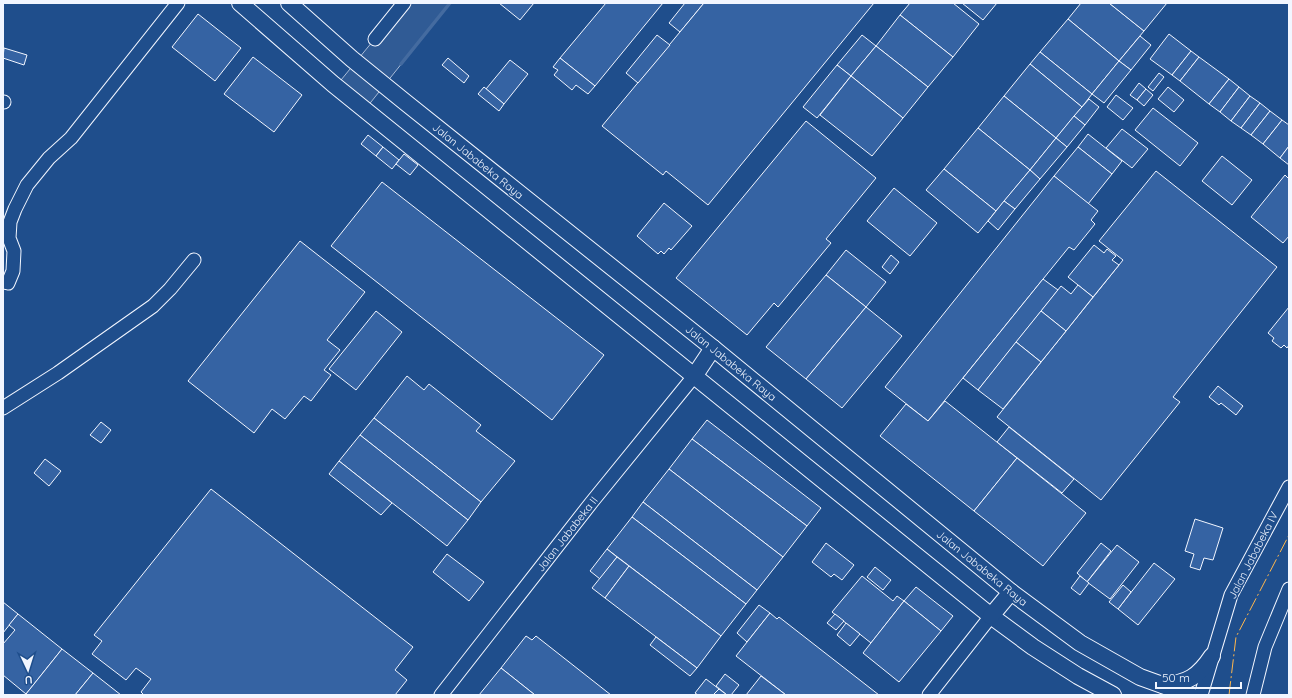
<svg xmlns="http://www.w3.org/2000/svg" width="1292" height="698" font-family="Quicksand,sans-serif">
<style>
.built{fill:#305b95;stroke:#a8bbd7}
.lines{fill:none;stroke-linecap:round;stroke-linejoin:round}
.stream{stroke:#446ba0;stroke-width:3.5}
.building{fill:#3563a3;stroke:#f2f6ff}
.minor-casing{stroke:#f2f6ff;stroke-width:15}
.major-casing{stroke:#f2f6ff;stroke-width:18}
.minor{stroke:#1f4e8c;stroke-width:13}
.major{stroke:#1f4e8c;stroke-width:16}
.power{stroke:#ffb74d;stroke-width:1;stroke-dasharray:14 3 2 3;stroke-linecap:butt}
.labels{text-anchor:middle;stroke-width:3;stroke-linejoin:round;paint-order:stroke}
.street-label{font-size:11px;fill:#f2f6ff;stroke:#1f4e8c}
</style>
<rect width="100%" height="100%" fill="#1f4e8c"/>
<path class="built" d="M404,3H450L363,112L332,91Z"/>
<g class="lines">
<path class="stream" d="M401,64L450,3"/>
</g>
<g class="building">
<path d="M499,3H534L520,20Z"/>
<path d="M606,3H663L595,86L560,58Z"/>
<path d="M685,3H704L680,32L669,23Z"/>
<path d="M704,3H874L708,205L666,171L663,175L602,126Z"/>
<path d="M910,3H953L979,24L953,57L900,15Z"/>
<path d="M962,3H997L983,20Z"/>
<path d="M1081,3H1109L1144,31L1119,61L1068,19Z"/>
<path d="M1109,3H1167L1144,31Z"/>
<path d="M198,14L241,48L215,81L172,47Z"/>
<path d="M900,15L953,57L928,87L876,46Z"/>
<path d="M1068,19L1119,61L1092,94L1040,52Z"/>
<path d="M1169,34L1191,51L1172,75L1150,59Z"/>
<path d="M657,35L670,45L638,83L626,73Z"/>
<path d="M862,35L876,46L851,76L837,65Z"/>
<path d="M1140,36L1151,45L1131,70L1119,61Z"/>
<path d="M876,46L928,87L903,118L851,76Z"/>
<path d="M4,48L27,55L24,65L3,58Z"/>
<path d="M1191,51L1199,57L1180,81L1172,75Z"/>
<path d="M1040,52L1092,94L1082,107L1030,64Z"/>
<path d="M253,57L302,95L274,132L224,94Z"/>
<path d="M1199,57L1229,79L1209,104L1180,81Z"/>
<path d="M448,58L469,76L464,83L442,65Z"/>
<path d="M560,58L595,86L588,94L576,85L572,90L554,75L558,70L553,67Z"/>
<path d="M510,60L528,74L504,104L486,89Z"/>
<path d="M1119,61L1131,70L1104,103L1092,94Z"/>
<path d="M1030,64L1082,107L1056,138L1004,96Z"/>
<path d="M837,65L851,76L817,118L803,107Z"/>
<path d="M1159,73L1164,77L1153,91L1148,87Z"/>
<path d="M851,76L903,118L872,156L820,115Z"/>
<path d="M1229,79L1239,87L1220,112L1209,104Z"/>
<path d="M1139,83L1146,89L1137,100L1130,95Z"/>
<path d="M484,87L504,104L499,111L478,94Z"/>
<path d="M1168,87L1184,100L1174,112L1158,99Z"/>
<path d="M1239,87L1250,96L1231,121L1220,112Z"/>
<path d="M1146,89L1153,95L1144,106L1137,100Z"/>
<path d="M1116,95L1133,108L1123,120L1107,107Z"/>
<path d="M1004,96L1056,138L1030,170L978,128Z"/>
<path d="M1250,96L1260,103L1241,128L1231,121Z"/>
<path d="M1089,99L1099,107L1085,125L1074,116Z"/>
<path d="M1260,103L1270,111L1251,135L1241,128Z"/>
<path d="M1153,108L1198,143L1180,166L1135,130Z"/>
<path d="M1270,111L1282,120L1263,144L1251,135Z"/>
<path d="M1074,116L1085,125L1067,147L1056,138Z"/>
<path d="M1282,120L1289,125V146L1280,158L1263,144Z"/>
<path d="M806,121L876,178L826,239L831,243L778,307L774,303L747,335L676,278Z"/>
<path d="M978,128L1030,170L996,211L944,169Z"/>
<path d="M1122,129L1148,149L1132,168L1106,148Z"/>
<path d="M1088,134L1122,161L1112,174L1078,147Z"/>
<path d="M368,135L383,147L376,156L361,144Z"/>
<path d="M1056,138L1067,147L1040,179L1030,170Z"/>
<path d="M1289,146V165L1280,158Z"/>
<path d="M383,147L399,160L392,169L376,156Z"/>
<path d="M1078,147L1112,174L1088,204L1054,176Z"/>
<path d="M404,154L418,165L410,175L396,164Z"/>
<path d="M1222,156L1252,180L1232,205L1202,181Z"/>
<path d="M944,169L996,211L978,233L926,190Z"/>
<path d="M1030,170L1040,179L1015,209L1004,201Z"/>
<path d="M1156,171L1277,267L1173,397L1180,402L1101,500L997,417L1123,260L1099,241Z"/>
<path d="M1285,175L1289,179V236L1283,243L1251,217Z"/>
<path d="M1054,176L1098,211L1091,220L1095,224L1074,250L1069,247L928,421L885,387Z"/>
<path d="M382,182L604,355L552,420L331,246Z"/>
<path d="M894,188L937,223L910,256L867,221Z"/>
<path d="M1004,201L1015,209L998,230L988,221Z"/>
<path d="M664,203L692,226L671,250L669,248L664,254L661,251L658,254L637,236Z"/>
<path d="M300,241L365,292L327,340L340,350L324,370L331,375L311,401L304,396L285,419L272,409L254,433L188,381Z"/>
<path d="M1094,245L1104,253L1107,249L1116,256L1112,260L1119,265L1093,297L1068,277Z"/>
<path d="M846,250L886,282L866,307L826,275Z"/>
<path d="M891,255L899,262L890,274L882,267Z"/>
<path d="M826,275L866,307L806,379L766,347Z"/>
<path d="M1043,279L1058,290L978,390L963,378Z"/>
<path d="M1078,285L1093,297L1066,331L1041,311L1061,286L1071,294Z"/>
<path d="M866,307L902,336L842,408L806,379Z"/>
<path d="M1289,307V345L1287,348L1284,345L1281,348L1272,341L1274,338L1268,333Z"/>
<path d="M376,311L402,332L356,390L329,369Z"/>
<path d="M1041,311L1066,331L1041,362L1016,342Z"/>
<path d="M1016,342L1041,362L1003,409L978,390Z"/>
<path d="M407,376L424,390L429,384L481,425L476,431L515,461L481,502L374,418Z"/>
<path d="M1218,386L1243,406L1236,415L1221,403L1219,405L1209,397Z"/>
<path d="M945,401L1017,458L974,511L880,436L906,404L928,421Z"/>
<path d="M374,418L481,502L468,520L360,435Z"/>
<path d="M707,420L821,508L807,526L692,439Z"/>
<path d="M101,422L111,430L101,443L90,435Z"/>
<path d="M1009,427L1074,479L1062,493L997,442Z"/>
<path d="M360,435L468,520L447,546L339,461Z"/>
<path d="M692,439L807,526L783,557L669,469Z"/>
<path d="M1017,458L1086,513L1043,566L974,511Z"/>
<path d="M45,459L61,471L49,486L34,473Z"/>
<path d="M339,461L392,503L381,515L329,474Z"/>
<path d="M669,469L783,557L757,590L643,502Z"/>
<path d="M211,489L413,647L395,670L407,680L395,695H144L141,692L151,679L136,668L126,680L92,654L102,641L94,635Z"/>
<path d="M643,502L757,590L746,604L632,517Z"/>
<path d="M632,517L746,604L721,636L607,549Z"/>
<path d="M1195,519L1223,528L1213,560L1204,558L1200,570L1190,567L1194,554L1185,551Z"/>
<path d="M826,543L854,565L842,580L834,574L831,577L812,562Z"/>
<path d="M1101,543L1111,551L1087,582L1077,573Z"/>
<path d="M1117,545L1139,562L1110,599L1087,582Z"/>
<path d="M607,549L617,557L600,579L590,571Z"/>
<path d="M447,554L484,582L469,601L433,572Z"/>
<path d="M617,557L629,566L605,598L592,588Z"/>
<path d="M1154,563L1175,579L1138,625L1118,609Z"/>
<path d="M629,566L721,636L697,668L605,598Z"/>
<path d="M875,567L891,580L883,590L867,577Z"/>
<path d="M862,576L893,601L897,596L904,601L871,643L832,612Z"/>
<path d="M1080,576L1089,583L1080,595L1071,588Z"/>
<path d="M1123,585L1131,592L1118,609L1109,602Z"/>
<path d="M916,587L953,616L941,631L904,601Z"/>
<path d="M904,601L941,631L899,682L863,653Z"/>
<path d="M3,602L18,614L3,633Z"/>
<path d="M759,605L770,613L747,642L737,633Z"/>
<path d="M770,613L777,619L779,617L879,695H786L736,656Z"/>
<path d="M18,614L62,649L26,694L3,675V644L15,630L9,625Z"/>
<path d="M835,614L844,621L836,630L827,623Z"/>
<path d="M846,623L860,634L850,646L837,635Z"/>
<path d="M526,636L532,640L536,636L611,695H535L501,668Z"/>
<path d="M656,637L697,668L690,676L650,645Z"/>
<path d="M62,649L93,673L75,695H28L26,694Z"/>
<path d="M501,668L535,695H479Z"/>
<path d="M93,673L121,695H75Z"/>
<path d="M725,674L739,685L731,695H727L716,686Z"/>
<path d="M761,676L786,695H746Z"/>
<path d="M706,679L719,689L713,695H698L695,693Z"/>
<path d="M719,689L727,695H713Z"/>
</g>
<g class="lines">
<defs>
<g id="minor">
<path d="M375,39L404,3"/>
<path d="M3,102H4"/>
<path d="M3,282L8,283L13,271L14,251L9,238L10,222L15,209L27,185L49,158L71,138L178,3"/>
<path d="M3,408L58,373L153,306L170,289L194,260"/>
<path d="M441,695L591,503L695,375"/>
<path d="M929,695L991,616"/>
<path d="M1201,695L1231,595L1289,487"/>
<path d="M1253,695L1265,647L1289,589"/>
</g>
<g id="major">
<path d="M240,3L333,84L991,616L1033,647L1078,676L1113,695"/>
<path d="M289,3L352,59L405,102L713,348L1011,592L1080,643L1140,677L1190,695"/>
<path d="M695,375L713,348"/>
<path d="M991,616L1011,592"/>
<path d="M1163,685C1187,684 1199,676 1212,656"/>
</g>
</defs>
<use href="#minor" class="minor-casing"/>
<use href="#major" class="major-casing"/>
<use href="#minor" class="minor"/>
<use href="#major" class="major"/>
<path class="power" d="M1229,695L1236,637L1289,535"/>
</g>
<g class="labels">
<g class="street-label">
<text transform="translate(478 161) rotate(39)" y="4">Jalan Jababeka Raya</text>
<text transform="translate(731 363) rotate(39)" y="4">Jalan Jababeka Raya</text>
<text transform="translate(567 534) rotate(-52)" y="4">Jalan Jababeka II</text>
<text transform="translate(1253 555) rotate(-63)" y="4">Jalan Jababeka IV</text>
<text transform="translate(982 568) rotate(39)" y="4">Jalan Jababeka Raya</text>
</g>
</g>
<rect width="1292" height="698" fill="none" stroke="#f2f6ff" stroke-width="8"/>
<g transform="translate(28 670) rotate(176)" stroke="#1f4e8c" stroke-width="3" paint-order="stroke">
<path d="M0-3L7 15L0 10L-7 15Z" fill="#f2f6ff"/>
<text y="-6" font-size="11" font-weight="bold" text-anchor="middle" fill="#f2f6ff">U</text>
</g>
<path d="M1156 682v6h85v-6" fill="none" stroke="#f2f6ff" stroke-width="2"/>
<text x="1162" y="682" font-size="12" fill="#f2f6ff" stroke="#1f4e8c" stroke-width="3" paint-order="stroke">50 m</text>
</svg>
